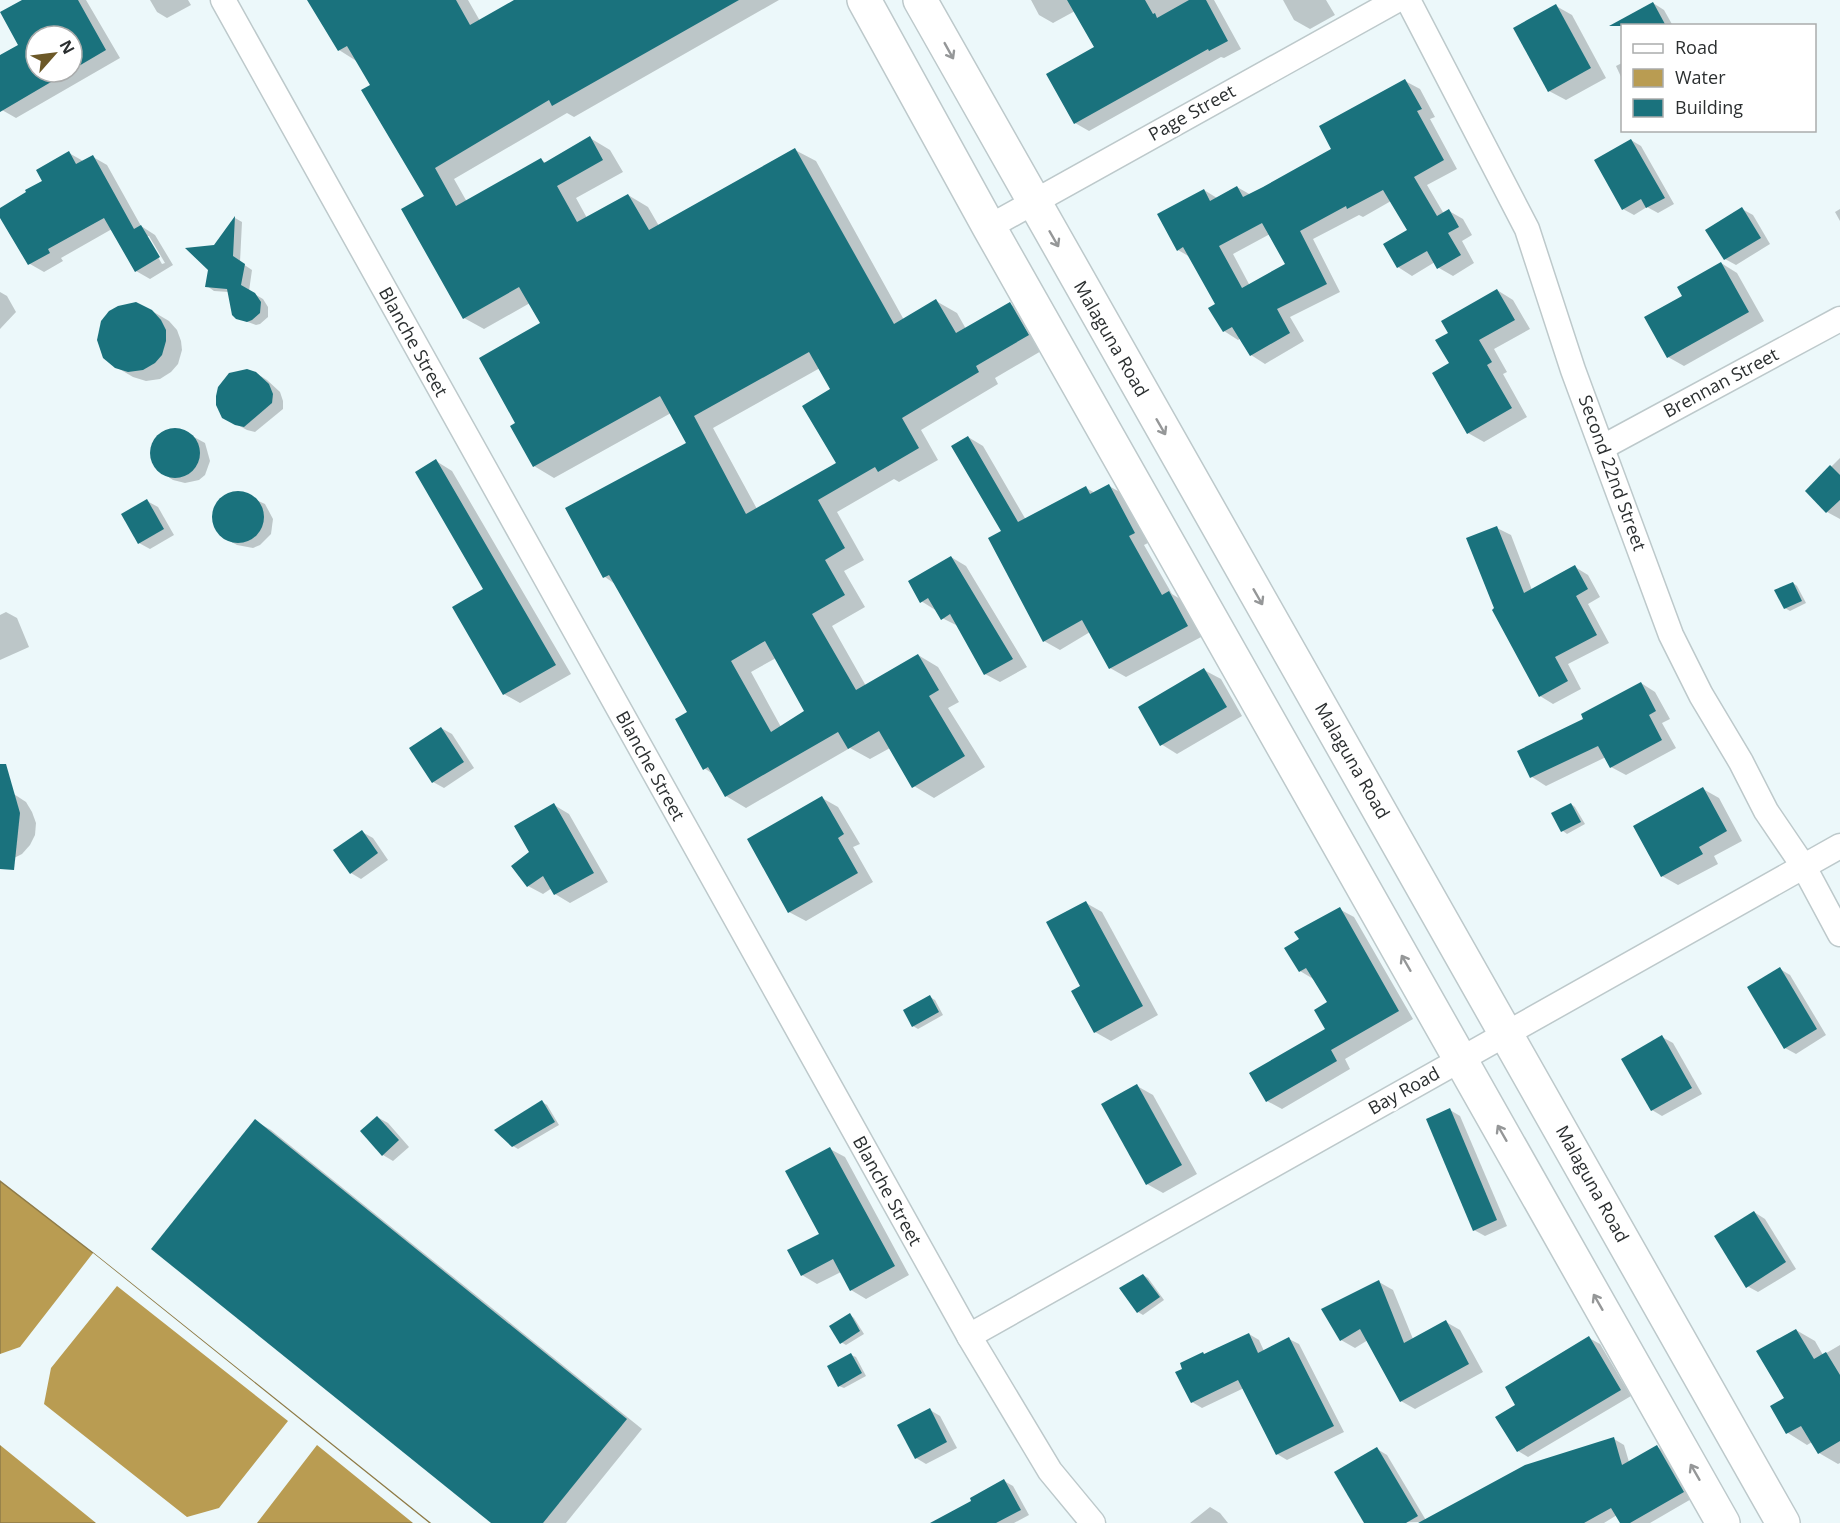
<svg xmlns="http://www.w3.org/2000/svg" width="1840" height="1523" font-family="'Open Sans',sans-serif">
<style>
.water{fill:#b99c52;stroke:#8e7b48;stroke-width:1.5}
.pier{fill:#ecf8fa;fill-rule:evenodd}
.shadow{fill:#0003;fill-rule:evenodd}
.building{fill:#1a727d;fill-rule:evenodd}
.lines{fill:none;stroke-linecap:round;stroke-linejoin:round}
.street-casing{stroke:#bdc9cb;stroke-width:27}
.secondary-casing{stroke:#bdc9cb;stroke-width:36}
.street{stroke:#fff;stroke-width:24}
.secondary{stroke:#fff;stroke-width:33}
.oneway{stroke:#959798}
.labels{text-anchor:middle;stroke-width:6;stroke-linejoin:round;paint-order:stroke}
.street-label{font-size:18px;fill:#2b2f30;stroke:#fff}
</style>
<rect width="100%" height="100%" fill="#ecf8fa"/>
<path class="water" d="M0,1181L93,1253L430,1523H0Z"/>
<path class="pier" d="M93,1253L429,1523H413L317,1445L257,1523H96L0,1445V1354L20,1347ZM117,1286L288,1421L219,1508L187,1517L44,1404L51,1368Z"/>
<g class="shadow">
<path d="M25,0H86L120,58L16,118L2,110L0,106V57L20,45ZM36,36H72V72H36Z"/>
<path d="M150,0H188L191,5L167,18L157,12Z"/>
<path d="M309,0H468L480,21L517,0H779L574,117L567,113L454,179L467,202L541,160L546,163L590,138L610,150L623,172L576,198L587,218L628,195L648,207L659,226L795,150L816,161L904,320L936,301L957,313L966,329L1010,304L1030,315L1048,347L995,378L998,384L921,430L938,460L899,482L894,479L837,512L864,560L844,571L865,607L832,626L866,686L918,655L938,667L959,702L948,708L985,767L934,798L914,786L890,748L870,759L850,748L746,808L726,796L713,774L704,768L689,712L615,584L605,577L567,508L688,443L671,413L554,478L534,466L517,424L542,324L530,303L484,329L464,318L426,197L372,85L358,62L339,50ZM820,368L832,389L838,463L757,509L713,428ZM776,658L806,712L781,727L751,672Z"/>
<path d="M1031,0H1214L1241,49L1224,58L1221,57L1089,131L1075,123L1096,48L1075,11L1053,23L1039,15Z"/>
<path d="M1283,0H1326L1335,15L1310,29L1294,20Z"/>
<path d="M1653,3L1664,10L1673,26H1643Z"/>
<path d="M1556,6L1572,15L1606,78L1566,100L1549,91Z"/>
<path d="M1622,63V79L1616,66Z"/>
<path d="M1405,81L1420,89L1435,117L1430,119L1457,169L1427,185L1444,214L1449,211L1463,219L1472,235L1462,241L1474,263L1453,276L1439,268L1435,262L1412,276L1398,267L1409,231L1391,201L1363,217L1359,215L1313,239L1340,292L1290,317L1304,341L1265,364L1251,355L1241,338L1238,340L1224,331L1217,304L1190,257L1178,250L1204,190L1217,198L1237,187L1251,195L1333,150ZM1270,234L1287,264L1250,286L1233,254Z"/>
<path d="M1631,140L1641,146L1674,204L1658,213L1647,207L1634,215L1623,209Z"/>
<path d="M69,153L83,161L93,157L107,165L141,226L155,235L173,265L150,279L136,271L112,229L61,258L63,261L44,272L30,264L0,215V210L44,182ZM146,236H149L165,263L162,264Z"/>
<path d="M1742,209L1753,215L1770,244L1736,265L1725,259Z"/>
<path d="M1840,209V221L1835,212Z"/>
<path d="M235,218L242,222L240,262L252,270L249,291L263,299L268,307V317L260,324L256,325L237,318L229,292L214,291L207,286L215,246Z"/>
<path d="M1721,263L1737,273L1764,321L1684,366L1668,357L1684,297Z"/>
<path d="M1497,290L1513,300L1530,329L1494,349L1507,372L1503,374L1527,417L1484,442L1468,433L1451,364L1450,333Z"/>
<path d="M0,292L7,296L16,312L0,329Z"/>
<path d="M152,311L169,321L177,330L181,341L182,350L178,364L171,372L160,379L146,381L133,377L116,367Z"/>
<path d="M256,373L267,380L280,392L283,401V409L255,432L247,430L223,417Z"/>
<path d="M175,429L183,431L205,443L210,461L205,475L199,480L185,483L173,480L162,473L156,465L152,449L155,442L167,431Z"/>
<path d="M968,437L983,446L1026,520L1086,488L1095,493L1109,486L1125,495L1150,542L1144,545L1172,594L1185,602L1203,636L1126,677L1110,668L1090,632L1060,650L1044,641Z"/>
<path d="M1840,458V519L1827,512L1807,491Z"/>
<path d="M436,461L452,471L571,674L520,703L504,694L485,590Z"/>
<path d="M238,492L265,504L273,519L271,534L260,545L253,548L237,545L226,539L215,527L213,519L214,511L223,497Z"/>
<path d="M147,501L158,507L174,535L150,549L139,543Z"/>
<path d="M1497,528L1511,535L1532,590L1575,567L1588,575L1600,597L1588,604L1609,643L1568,664L1581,689L1553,704L1540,696L1496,609Z"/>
<path d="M951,557L966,566L1027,667L1000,682L985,674L958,626L942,618L937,611L921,601Z"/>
<path d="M1793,583L1797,586L1806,603L1790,611L1785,608Z"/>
<path d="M6,612L17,618L29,647L0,660V615Z"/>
<path d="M1204,670L1221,679L1242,716L1177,754L1161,744Z"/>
<path d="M1641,683L1655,692L1670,719L1662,723L1676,748L1626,775L1611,767L1606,757L1546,786L1532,777L1585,720Z"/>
<path d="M441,728L452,734L474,768L444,788L433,782Z"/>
<path d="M0,785L26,802L32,812L36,823L35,835L30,845L22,854L12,859L0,861Z"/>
<path d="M1703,789L1719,798L1742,841L1714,856L1718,864L1678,885L1662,876Z"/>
<path d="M822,798L838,807L860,844L853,847L873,882L806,921L789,912Z"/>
<path d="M1571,804L1575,807L1585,824L1567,834L1563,831Z"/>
<path d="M554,805L569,814L608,882L570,903L555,894L552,888L543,894L528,886L531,852Z"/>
<path d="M362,832L373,838L388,860L361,879L351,873Z"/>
<path d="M1086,903L1102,912L1158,1015L1111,1041L1095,1032L1082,986Z"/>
<path d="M1339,909L1354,917L1413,1019L1345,1059L1350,1069L1282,1109L1267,1101L1327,1029L1329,1003L1315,980L1300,971L1301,940Z"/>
<path d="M1780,969L1790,975L1826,1035L1796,1054L1785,1048Z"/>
<path d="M930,997L935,1000L943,1015L918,1029L913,1026Z"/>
<path d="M1662,1037L1673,1043L1702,1094L1662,1116L1652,1110Z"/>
<path d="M1137,1086L1153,1095L1197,1174L1163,1193L1147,1184Z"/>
<path d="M542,1102L547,1105L559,1125L518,1149L513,1146Z"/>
<path d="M1450,1110L1460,1116L1507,1226L1485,1236L1474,1230Z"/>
<path d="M377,1117L388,1123L409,1147L393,1161L383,1155Z"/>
<path d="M255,1121L271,1130L642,1429L566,1523H493Z"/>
<path d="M830,1149L845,1157L909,1275L866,1299L851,1290L841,1272L817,1284L802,1275L821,1234Z"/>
<path d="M1754,1212L1765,1219L1796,1269L1758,1292L1747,1286Z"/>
<path d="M1143,1275L1148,1278L1164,1300L1143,1315L1138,1312Z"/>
<path d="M1379,1282L1393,1290L1413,1339L1446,1322L1460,1330L1483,1372L1415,1409L1401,1401L1368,1340L1355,1348L1341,1340Z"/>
<path d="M850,1315L854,1318L864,1334L846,1345L841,1342Z"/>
<path d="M1796,1330L1815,1341L1823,1355L1840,1345V1463L1838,1464L1819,1453L1812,1442L1807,1445L1788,1433L1772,1406L1786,1398Z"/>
<path d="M1249,1334L1259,1340L1264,1351L1289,1339L1299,1344L1344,1432L1287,1460L1277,1454L1244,1388L1202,1408L1192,1402L1206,1355Z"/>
<path d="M1589,1338L1600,1344L1631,1396L1528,1457L1518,1451Z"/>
<path d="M851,1355L856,1357L866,1376L844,1388L839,1386Z"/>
<path d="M930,1410L940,1416L957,1448L926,1464L916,1458Z"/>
<path d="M1614,1439L1624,1445L1629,1462L1657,1447L1667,1453L1693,1498L1650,1523H1622L1617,1515L1604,1523H1447Z"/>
<path d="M1377,1449L1387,1455L1427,1522L1366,1523Z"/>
<path d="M1004,1481L1013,1486L1029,1515L1014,1523H941Z"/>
<path d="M1210,1507L1220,1513L1228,1523H1190Z"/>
</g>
<g class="building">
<path d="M22,0H78L106,50L72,70V36H36V72H68L0,112V55L18,45L0,12Z"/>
<path d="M307,0H456L470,25L514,0H739L552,106L549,100L435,168L456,206L541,158L544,163L590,136L603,160L557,186L577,222L628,194L649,230L795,148L894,324L936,299L956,333L1010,302L1029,335L976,366L979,372L902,418L919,448L878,472L875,467L818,500L845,548L825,560L845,595L812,614L856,690L918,654L939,690L929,696L965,756L912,788L879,731L848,749L838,732L725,797L708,767L703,770L675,719L687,712L609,575L603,578L565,508L686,443L660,396L533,467L510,426L515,423L479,358L540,323L519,287L463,319L401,209L424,196L361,90L370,85L347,46L338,51ZM809,352L830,389L802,406L836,463L746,514L694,416ZM765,641L804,711L771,732L731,661Z"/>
<path d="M1067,0H1145L1153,14L1155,13L1157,18L1189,0H1206L1228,41L1209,51L1208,49L1074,124L1046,74L1094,47Z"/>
<path d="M1653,2L1666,26H1609Z"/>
<path d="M1556,4L1591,68L1548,92L1513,28Z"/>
<path d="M1405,79L1422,109L1417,111L1444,160L1414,177L1437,216L1449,209L1459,227L1448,233L1461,255L1437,269L1427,251L1397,268L1383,244L1407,230L1383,190L1347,209L1346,206L1300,231L1327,284L1277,309L1290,333L1250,356L1232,327L1223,332L1208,308L1215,304L1183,247L1177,251L1157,214L1204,189L1210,201L1237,186L1243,197L1263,187L1331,149L1319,126ZM1262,223L1285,264L1242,288L1219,246Z"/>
<path d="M1631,139L1665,198L1646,208L1641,199L1622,210L1594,160Z"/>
<path d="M69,151L76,164L93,155L134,229L141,225L160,257L135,272L104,218L48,249L50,253L28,265L0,218V208L26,192L25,190L42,181L36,170Z"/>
<path d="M1742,207L1761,238L1724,260L1705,230Z"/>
<path d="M235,216L233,256L245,264L241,285L255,293L261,302L260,313L252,320L247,322L236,319L232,315L227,289L205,287L208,270L185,248L214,245Z"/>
<path d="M1721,262L1749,312L1667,358L1644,317L1682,296L1677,287Z"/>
<path d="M1497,289L1515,320L1479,340L1492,362L1487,365L1512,408L1467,434L1432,373L1449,363L1435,340L1448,333L1441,321Z"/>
<path d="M136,302L152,310L161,320L166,330V341L162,355L155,363L143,370L128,372L115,368L103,358L97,340L101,321L109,311L118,306Z"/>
<path d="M247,369L256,372L269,384L273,394L272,403L244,427L235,425L222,418L216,405V396L218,387L229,373Z"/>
<circle cx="175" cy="453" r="25"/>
<path d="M968,436L1018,522L1086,486L1090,494L1109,484L1135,533L1129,536L1162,595L1169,591L1188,626L1109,669L1082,620L1043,642L988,538L1001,531L951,446Z"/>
<path d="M436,459L556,665L503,695L452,607L483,589L415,472Z"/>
<path d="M1830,465L1840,475V500L1826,513L1805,491Z"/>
<circle cx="238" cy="517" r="26"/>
<path d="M147,499L164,529L138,544L121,514Z"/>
<path d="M1497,526L1524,593L1575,565L1588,589L1576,596L1597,635L1555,657L1568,681L1539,697L1492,610L1494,608L1466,538Z"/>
<path d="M951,556L1013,659L984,675L950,614L941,620L928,598L920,603L908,581Z"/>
<path d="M1793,582L1802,601L1784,609L1774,590Z"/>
<path d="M1204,668L1227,707L1160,746L1138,707Z"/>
<path d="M1641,682L1656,711L1649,715L1662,740L1610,768L1598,746L1530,778L1517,751L1583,719L1581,714Z"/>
<path d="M441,727L464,762L432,783L409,748Z"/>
<path d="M0,764H6L20,813L14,870L0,869Z"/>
<path d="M1703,787L1727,831L1699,847L1703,854L1661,877L1633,826Z"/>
<path d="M822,796L844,834L838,838L858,873L788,913L747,839Z"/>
<path d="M554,803L594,873L554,895L543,876L527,887L511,866L529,852L514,826Z"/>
<path d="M1571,803L1581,822L1561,832L1551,813Z"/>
<path d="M362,830L378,853L350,874L333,850Z"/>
<path d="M1086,901L1143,1006L1094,1033L1071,991L1080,986L1046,922Z"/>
<path d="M1340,907L1399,1011L1331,1050L1337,1061L1266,1102L1249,1073L1325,1029L1314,1010L1327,1002L1306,968L1299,972L1284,948L1299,939L1294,932Z"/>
<path d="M1780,967L1817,1029L1784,1049L1747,987Z"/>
<path d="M930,995L939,1012L912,1027L903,1010Z"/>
<path d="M1662,1035L1692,1088L1651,1111L1621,1059Z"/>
<path d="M1137,1084L1182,1165L1146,1185L1101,1104Z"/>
<path d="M542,1100L555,1122L512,1147L494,1130Z"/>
<path d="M1450,1108L1497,1220L1473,1231L1426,1119Z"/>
<path d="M377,1116L399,1140L382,1156L360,1131Z"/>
<path d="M255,1119L627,1419L543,1523H491L151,1249Z"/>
<path d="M830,1147L895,1266L850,1291L833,1259L801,1276L787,1250L819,1234L785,1171Z"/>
<path d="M1754,1211L1786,1262L1746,1288L1714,1236Z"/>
<path d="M1143,1274L1160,1297L1137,1313L1119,1288Z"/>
<path d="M1379,1280L1404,1343L1446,1320L1469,1364L1400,1402L1360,1329L1340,1341L1321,1309Z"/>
<path d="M850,1313L860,1331L840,1344L829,1326Z"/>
<path d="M1796,1329L1814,1359L1826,1352L1840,1375V1441L1818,1454L1801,1426L1786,1434L1770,1406L1784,1398L1756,1351Z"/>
<path d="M1249,1333L1258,1353L1289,1337L1334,1426L1276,1455L1238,1380L1191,1403L1175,1372L1182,1369L1180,1363L1203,1352L1204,1354Z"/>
<path d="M1589,1336L1621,1390L1517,1452L1495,1417L1515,1405L1505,1387Z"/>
<path d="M851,1353L862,1373L838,1387L827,1366Z"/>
<path d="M930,1408L947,1442L915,1459L897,1425Z"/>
<path d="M1614,1437L1622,1465L1657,1445L1684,1492L1630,1523H1620L1611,1508L1584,1523H1418L1525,1465Z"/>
<path d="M1377,1447L1418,1516L1406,1523H1364L1334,1472Z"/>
<path d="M1004,1479L1021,1510L996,1523H930L971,1501L970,1498Z"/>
</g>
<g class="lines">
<defs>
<g id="street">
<path d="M223,0L969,1336L1050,1471L1093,1523"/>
<path d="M1408,0L1527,229L1573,370L1671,635L1701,695L1741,762L1766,811L1804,867L1840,934"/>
<path d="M989,227L1397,0"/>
<path d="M1603,447L1840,319"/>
<path d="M969,1336L1840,846"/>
</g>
<g id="secondary">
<path d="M864,0L989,227L1723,1523"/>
<path d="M920,0L1783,1523"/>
</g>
</defs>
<use href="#street" class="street-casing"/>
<use href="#secondary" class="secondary-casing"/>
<use href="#street" class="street"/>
<use href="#secondary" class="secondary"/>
</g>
<defs><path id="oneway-shaft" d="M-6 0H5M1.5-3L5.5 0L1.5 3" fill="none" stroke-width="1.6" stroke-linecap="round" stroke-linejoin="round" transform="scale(1.5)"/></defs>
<g class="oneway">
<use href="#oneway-shaft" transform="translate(949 51) rotate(61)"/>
<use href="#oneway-shaft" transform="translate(1054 239) rotate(60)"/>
<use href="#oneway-shaft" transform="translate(1161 427) rotate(60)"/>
<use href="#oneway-shaft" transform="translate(1258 597) rotate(60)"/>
<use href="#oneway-shaft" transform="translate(1406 963) rotate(-120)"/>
<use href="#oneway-shaft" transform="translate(1502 1133) rotate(-120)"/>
<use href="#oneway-shaft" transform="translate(1598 1302) rotate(-120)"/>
<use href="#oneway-shaft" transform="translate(1695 1472) rotate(-120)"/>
</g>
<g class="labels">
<g class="street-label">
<text transform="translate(1192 113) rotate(-29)" y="6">Page Street</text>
<text transform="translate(1111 339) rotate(60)" y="6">Malaguna Road</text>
<text transform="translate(413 342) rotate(61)" y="6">Blanche Street</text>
<text transform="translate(1721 383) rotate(-28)" y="6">Brennan Street</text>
<text transform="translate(1612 473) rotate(70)" y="6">Second 22nd Street</text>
<text transform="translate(1352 761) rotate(60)" y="6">Malaguna Road</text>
<text transform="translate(650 766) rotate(61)" y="6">Blanche Street</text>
<text transform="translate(1404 1091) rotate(-29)" y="6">Bay Road</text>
<text transform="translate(1592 1184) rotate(61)" y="6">Malaguna Road</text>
<text transform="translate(887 1191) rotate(61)" y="6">Blanche Street</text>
</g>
</g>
<rect x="1621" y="24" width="195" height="108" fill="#ffffff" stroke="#aaacac" stroke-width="1.5"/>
<rect x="1633" y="44" width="30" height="9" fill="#ffffff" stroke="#aaacac" stroke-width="1.5"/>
<text x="1675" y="54" font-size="18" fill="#2b2f30">Road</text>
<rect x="1633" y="69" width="30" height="18" fill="#b99c52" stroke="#aaacac" stroke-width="1.5"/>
<text x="1675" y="84" font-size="18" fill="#2b2f30">Water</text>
<rect x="1633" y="99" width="30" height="18" fill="#1a727d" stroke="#aaacac" stroke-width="1.5"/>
<text x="1675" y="114" font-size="18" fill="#2b2f30">Building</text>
<g transform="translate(54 54) rotate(62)"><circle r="28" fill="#ffffff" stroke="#aaacac" stroke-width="1.5"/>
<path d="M0-4.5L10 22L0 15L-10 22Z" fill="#6c5827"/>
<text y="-9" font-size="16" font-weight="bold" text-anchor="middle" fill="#2b2f30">N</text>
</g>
</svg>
